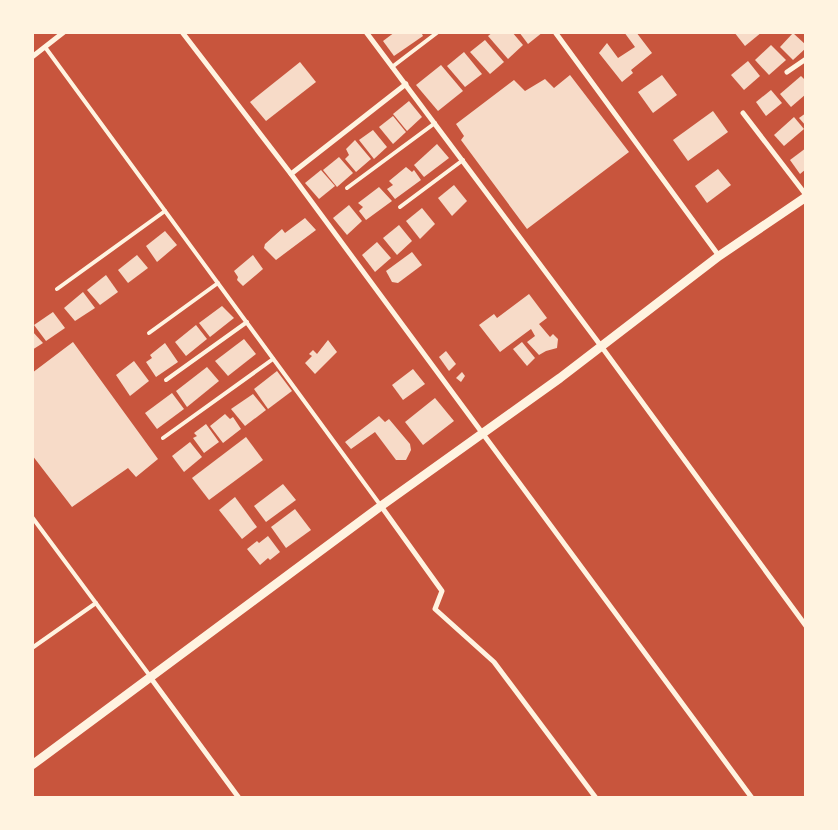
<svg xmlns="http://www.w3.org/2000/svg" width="838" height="830" font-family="Jost,sans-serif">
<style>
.building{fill:#f7dbc8}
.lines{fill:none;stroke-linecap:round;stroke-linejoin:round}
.service{stroke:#fff3e0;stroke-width:4}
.minor{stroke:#fff3e0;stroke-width:5}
.tertiary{stroke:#fff3e0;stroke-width:9}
</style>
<rect width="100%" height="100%" fill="#c8553d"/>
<g class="building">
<path d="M395,32H421L423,36L394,56L383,41Z"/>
<path d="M493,32H512L523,45L508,59L488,36Z"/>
<path d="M519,32H543L528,44Z"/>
<path d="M624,32H636L652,53L631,70L633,73L622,82L599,53L607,43L618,58L635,47Z"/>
<path d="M734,32H762L745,46Z"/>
<path d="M793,33L806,45V48L793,60L780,47Z"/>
<path d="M485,40L504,62L490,74L470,52Z"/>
<path d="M771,45L786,60L769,75L755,60Z"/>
<path d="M464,52L482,74L465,87L447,66Z"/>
<path d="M748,61L760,76L744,90L731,75Z"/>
<path d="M300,62L316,82L266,121L250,102Z"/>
<path d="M441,65L463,91L438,111L416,85Z"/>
<path d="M570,75L629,152L527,229L461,140L464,136L456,124L514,80L525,91L545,79L554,88Z"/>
<path d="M662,75L677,95L653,113L638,92Z"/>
<path d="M801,76L806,81V94L791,107L780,94Z"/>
<path d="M771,90L782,103L766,116L756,102Z"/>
<path d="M409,101L422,117L407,131L393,114Z"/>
<path d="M713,111L728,132L688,161L673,140Z"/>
<path d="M806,113V126L799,118Z"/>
<path d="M393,116L406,132L393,144L379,127Z"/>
<path d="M794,117L804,129L784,146L774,135Z"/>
<path d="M373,130L387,147L374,159L359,140Z"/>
<path d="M355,140L371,159L356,172L345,159L349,155L346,149Z"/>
<path d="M437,144L449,158L424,177L414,165Z"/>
<path d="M806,148V169L800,174L790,160Z"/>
<path d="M339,157L353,173L337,187L323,170Z"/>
<path d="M406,167L412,172L414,170L421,180L395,199L387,189L393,185L389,181Z"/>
<path d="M718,169L731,185L707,203L695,186Z"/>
<path d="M321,170L335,186L319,199L305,183Z"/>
<path d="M454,185L467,201L452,216L438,198Z"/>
<path d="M379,187L392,201L366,220L359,211L363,207L358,203Z"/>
<path d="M349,205L362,221L347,235L333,218Z"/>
<path d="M422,208L435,224L420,239L406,221Z"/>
<path d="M305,218L316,230L276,260L264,248L265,244L282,229L285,233Z"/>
<path d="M399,225L412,241L397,255L383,238Z"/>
<path d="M165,231L177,245L157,262L146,246Z"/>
<path d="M377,242L391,258L375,272L362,255Z"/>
<path d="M412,252L422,265L398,283L392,282L386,271Z"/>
<path d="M137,255L148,268L128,283L118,270Z"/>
<path d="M253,255L263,269L243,286L237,280L238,277L234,271Z"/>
<path d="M106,275L118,292L100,305L87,290Z"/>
<path d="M83,292L95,308L75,321L64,308Z"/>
<path d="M529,294L547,318L539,324L550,337L553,334L558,339L557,348L546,351L539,355L527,342L535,336L531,329L500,352L479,325L494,314L497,318Z"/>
<path d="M222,306L234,318L210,337L199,323Z"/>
<path d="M53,312L65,328L46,341L34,325Z"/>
<path d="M196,325L207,339L186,356L175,342Z"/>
<path d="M32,331L43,343L32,350Z"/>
<path d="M244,339L256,354L228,376L215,361Z"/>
<path d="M328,340L337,352L315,374L305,363L312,356L309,354L313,350L317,354Z"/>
<path d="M73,342L158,459L136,477L128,468L72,507L32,455V373Z"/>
<path d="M522,342L535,358L527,366L513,349Z"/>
<path d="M165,343L178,362L156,377L146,362L152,358L150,355Z"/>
<path d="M446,351L456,364L449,371L439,357Z"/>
<path d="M134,361L149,381L130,396L116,375Z"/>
<path d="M207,367L219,381L187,407L176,391Z"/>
<path d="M413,369L425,384L403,400L392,385Z"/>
<path d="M277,371L292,391L268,409L254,389Z"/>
<path d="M462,372L465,376L461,382L456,378Z"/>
<path d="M172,393L184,409L157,429L145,413Z"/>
<path d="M253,394L266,410L245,426L231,409Z"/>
<path d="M435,398L454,421L423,445L405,422Z"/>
<path d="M225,414L230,419L233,417L241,429L223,443L210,426Z"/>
<path d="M379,416L385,422L389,419L410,444L411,450L406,460H396L375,432L351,449L345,442Z"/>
<path d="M206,424L219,442L204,453L193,438L197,436L194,433Z"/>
<path d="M246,437L263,460L209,500L192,478Z"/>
<path d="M190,442L202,457L184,472L172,456Z"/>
<path d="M283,484L296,500L266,522L254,506Z"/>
<path d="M235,497L257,527L242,539L219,510Z"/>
<path d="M295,509L311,530L286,548L271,527Z"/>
<path d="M268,536L280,552L270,560L268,558L260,565L247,549L257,541L259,543Z"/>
</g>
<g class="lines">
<g class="service">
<path d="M45,47L381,506"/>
<path d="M392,67L438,32"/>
<path d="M347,188L435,123"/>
<path d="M400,207L463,160"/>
<path d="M57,289L165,211"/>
<path d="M149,333L218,283"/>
<path d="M166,380L247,322"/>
<path d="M163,438L273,359"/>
<path d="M32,517L150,676"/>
<path d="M32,648L96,603"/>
</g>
<g class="minor">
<path d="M182,32L291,174L752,798"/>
<path d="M366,32L601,346L806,626"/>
<path d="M555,32L719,256"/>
<path d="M32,57L64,32"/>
<path d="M787,72L806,59"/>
<path d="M743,113L806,195"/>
<path d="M291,174L406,84"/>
<path d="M381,506L442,591L435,609L494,662L596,798"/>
<path d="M150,677L239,798"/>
</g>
<path class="tertiary" d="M32,765L381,506L560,378L719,256L806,197"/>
</g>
<rect width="838" height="830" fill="none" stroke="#fff3e0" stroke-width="68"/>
</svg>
